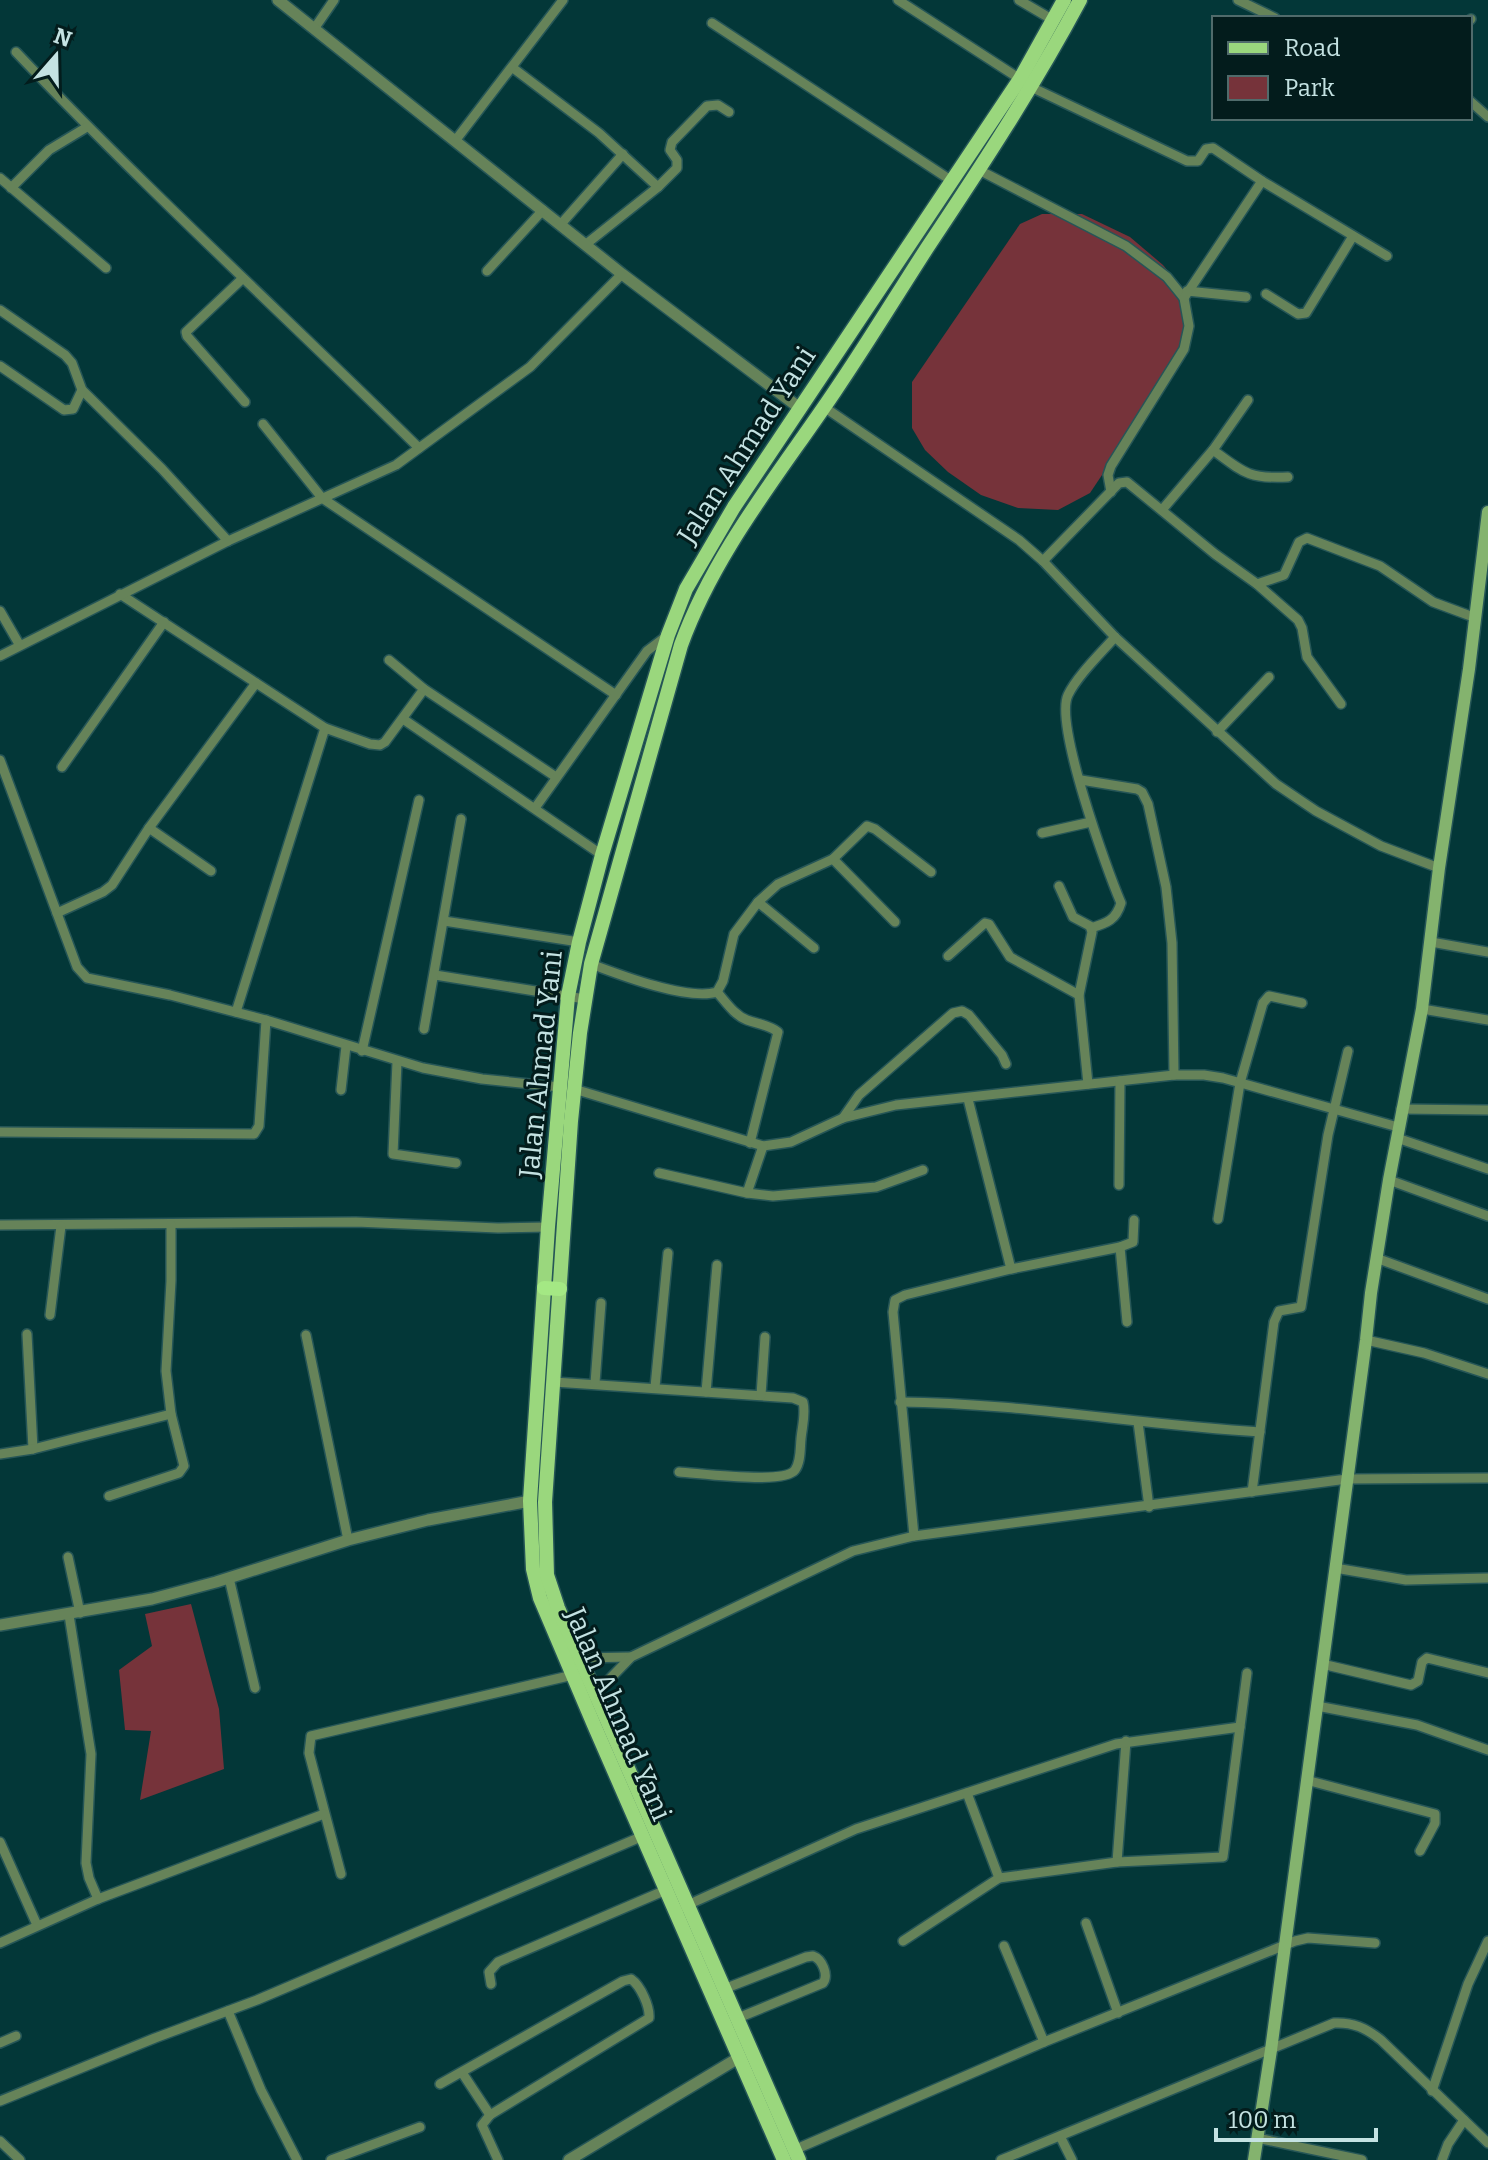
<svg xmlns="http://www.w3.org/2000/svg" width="1488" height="2160" font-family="Bitter,serif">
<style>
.green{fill:#76333a}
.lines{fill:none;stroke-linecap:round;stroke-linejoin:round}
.minor-casing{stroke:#265657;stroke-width:12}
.tertiary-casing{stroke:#265657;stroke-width:14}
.secondary-casing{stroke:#265657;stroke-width:15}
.primary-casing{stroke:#265657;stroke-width:17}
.trunk-casing{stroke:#265657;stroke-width:17}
.minor{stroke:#668359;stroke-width:9}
.tertiary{stroke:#668359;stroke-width:11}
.secondary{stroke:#84b36e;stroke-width:12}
.primary{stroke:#9ad77d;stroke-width:14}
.trunk{stroke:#a4e884;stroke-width:14}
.labels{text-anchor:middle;stroke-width:6;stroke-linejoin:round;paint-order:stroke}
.street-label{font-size:28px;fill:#c4e2e2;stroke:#031c1c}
</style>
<rect width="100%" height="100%" fill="#033738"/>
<g class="green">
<path d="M1042,214H1082L1130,237L1163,265L1183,289L1190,316L1188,346L1090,493L1058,510L1018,508L981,495L948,472L925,450L912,428V382L1020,224Z"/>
<path d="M191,1604L219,1709L224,1769L140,1800L151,1731L125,1730L119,1670L152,1646L145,1614Z"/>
</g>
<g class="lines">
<defs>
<g id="minor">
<path d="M898,0L1020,79"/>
<path d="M1019,0L1053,20"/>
<path d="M1238,0L1275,18"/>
<path d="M1470,20L1471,19"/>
<path d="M712,23L952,181"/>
<path d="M314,29L334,0"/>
<path d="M16,52C146,189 285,316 419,448"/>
<path d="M513,68L599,133L658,187"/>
<path d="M1031,87L1187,161H1198L1206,149L1213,148L1262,181L1387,256"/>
<path d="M1470,101L1488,117"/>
<path d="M455,141L563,0"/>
<path d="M979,170L1126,246L1167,277L1184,298L1189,326L1184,349L1111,466L1108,475L1111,492"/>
<path d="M0,178L106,268"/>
<path d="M11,188L49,150L87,127"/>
<path d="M561,224L623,154"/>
<path d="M585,245L658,187L677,168V160L670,150L672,142L707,106L718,105L729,112"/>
<path d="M487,271L543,210"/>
<path d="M242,279L186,332L187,336L245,402"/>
<path d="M1187,291L1246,297"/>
<path d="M1266,294L1298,314L1306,313L1353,236"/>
<path d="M1184,298L1262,181"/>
<path d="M0,310L65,355L72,363L82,390L162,469L228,541"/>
<path d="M0,366L64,410L73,409L82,390"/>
<path d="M824,407L1019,540L1043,561L1115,637L1276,784L1316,811L1381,846L1439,868"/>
<path d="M263,424L322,498L616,695"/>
<path d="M1213,450C1244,473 1249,479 1288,477"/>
<path d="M1162,510L1213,450L1248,400"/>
<path d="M1043,561L1119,483L1127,482L1215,554L1257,584L1298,620L1302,628L1307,657L1341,704"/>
<path d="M1257,584L1284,575L1299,542L1307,538L1380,566L1433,602L1476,618"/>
<path d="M120,594L325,728L370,744L380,745L385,742L424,689"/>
<path d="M0,611L19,644"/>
<path d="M0,656L228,541L396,465L530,367L622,274"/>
<path d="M389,660L424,689L556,777"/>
<path d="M403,719L602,855"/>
<path d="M1217,732L1269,677"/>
<path d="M0,760L77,967L87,978L170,995L266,1020L423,1068L482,1079L560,1087"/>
<path d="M62,767L164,622"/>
<path d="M1081,780L1137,789L1142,792L1148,804L1166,887L1172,943L1174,1075"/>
<path d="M535,808L647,651L668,635"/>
<path d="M149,828L211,871"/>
<path d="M1042,833L1091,822"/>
<path d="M833,859L895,922"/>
<path d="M1059,886L1073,917L1090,926L1092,932L1079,995L1088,1084"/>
<path d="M758,902L814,948"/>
<path d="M57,913L103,892L112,885L149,828L256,683"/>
<path d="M444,921L579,942"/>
<path d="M1091,928C1107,923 1116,920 1121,903C1107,870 1054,724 1068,695C1077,676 1101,653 1115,637"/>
<path d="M1431,942L1488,952"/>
<path d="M948,956L985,923L989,924L1010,957L1079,995"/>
<path d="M591,964C620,975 688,1001 717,992L723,981L734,934L758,902L778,884L833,859L867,826L875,829L931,872"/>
<path d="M435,975L585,999"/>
<path d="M717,992C726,1002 734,1015 747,1020C758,1024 769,1025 778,1032L750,1143"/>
<path d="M1422,1009L1488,1020"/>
<path d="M236,1012L325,728"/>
<path d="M424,1029L461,819"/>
<path d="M362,1051L419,800"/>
<path d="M397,1062L393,1154L456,1163"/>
<path d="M574,1089L763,1146L791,1142L843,1118L896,1105L1174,1075H1204L1223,1078L1398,1127"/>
<path d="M341,1090L346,1046"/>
<path d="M968,1099L1011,1269"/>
<path d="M1401,1109L1488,1110"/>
<path d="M843,1118L859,1095L953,1013L962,1011L969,1015L1002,1055L1006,1064"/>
<path d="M0,1132L254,1134L259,1126L266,1020"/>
<path d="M1397,1138L1488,1169"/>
<path d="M659,1173L747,1193L763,1146"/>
<path d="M1389,1180L1488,1216"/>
<path d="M1119,1185L1120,1081"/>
<path d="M747,1193L773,1196L876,1187L923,1170"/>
<path d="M1218,1219L1240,1083L1263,1003L1269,996L1302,1003"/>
<path d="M0,1225L356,1222L498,1228L548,1227"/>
<path d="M1120,1247L1127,1322"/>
<path d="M1376,1258L1488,1299"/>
<path d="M50,1315L61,1226"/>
<path d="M27,1334L33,1449"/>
<path d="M306,1335L348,1540"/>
<path d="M1366,1340L1424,1353L1488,1374"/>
<path d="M554,1382L793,1398L803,1402C806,1414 802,1427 801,1439C800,1448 801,1462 795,1470C784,1485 699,1473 679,1472"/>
<path d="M595,1383L601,1303"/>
<path d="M655,1387L668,1253"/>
<path d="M706,1392L717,1265"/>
<path d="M761,1395L765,1337"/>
<path d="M900,1402C1020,1403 1140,1425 1260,1432"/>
<path d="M1138,1422L1149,1507"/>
<path d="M0,1454L33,1449L171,1414"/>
<path d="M1252,1492L1274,1322L1279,1311L1301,1307L1328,1135L1348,1051"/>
<path d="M109,1496L179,1473L184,1466L171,1414L166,1371L171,1281V1225"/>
<path d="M914,1536L893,1312L895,1300L905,1295L1011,1269L1120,1247L1133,1242L1134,1220"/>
<path d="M68,1557L80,1613"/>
<path d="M1335,1568L1406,1580L1488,1578"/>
<path d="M229,1578L255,1688"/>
<path d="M69,1615L91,1754L86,1863L89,1878L98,1899"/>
<path d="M580,1658L631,1657"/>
<path d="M1322,1664L1411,1685L1418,1681L1422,1662L1427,1658L1488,1673"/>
<path d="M596,1693L631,1657L853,1551L914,1536L1347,1479L1488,1478"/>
<path d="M1317,1706L1417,1725L1488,1750"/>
<path d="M1126,1741L1117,1862L1223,1857L1247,1673"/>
<path d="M1306,1780L1435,1814V1823L1420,1851"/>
<path d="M0,1842L37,1925"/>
<path d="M341,1874L309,1753L311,1736L573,1675"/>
<path d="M999,1878L1117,1862"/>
<path d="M683,1907L856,1829L1116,1744L1240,1727"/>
<path d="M1086,1923L1118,2013"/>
<path d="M903,1941L999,1878L967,1793"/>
<path d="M0,1943L98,1899L324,1814"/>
<path d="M1004,1946L1044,2042"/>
<path d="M491,1984L489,1972L498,1962L666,1890"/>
<path d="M724,1989L806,1957L813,1956C822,1959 829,1975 823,1983L738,2018"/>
<path d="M228,2011L261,2090L297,2160"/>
<path d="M0,2043L16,2036"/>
<path d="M463,2074L490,2115"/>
<path d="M440,2084L623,1981L631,1979C641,1986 650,2007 649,2018L490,2115L482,2125L498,2160"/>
<path d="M1432,2091L1468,1984L1488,1941"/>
<path d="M0,2101L155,2038L257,2000L643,1836"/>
<path d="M1060,2136L1072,2160"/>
<path d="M1257,2138L1362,2160"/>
<path d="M0,2141L20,2160"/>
<path d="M794,2150L1044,2042L1295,1941L1308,1938L1375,1943"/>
<path d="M331,2160L420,2127"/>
<path d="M1001,2160L1334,2023C1353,2022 1366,2028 1381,2040L1488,2143"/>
<path d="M1442,2160L1448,2144L1464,2120"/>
</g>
<g id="tertiary">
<path d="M278,0L622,274L801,409"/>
<path d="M0,1625L152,1599L216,1582L348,1540L428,1520L530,1501"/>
<path d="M569,2160L740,2057"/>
</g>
<path id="secondary" d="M1254,2160L1271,2050L1366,1340L1371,1293L1389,1180L1422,1009L1439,868L1469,669L1488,512"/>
<g id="primary">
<path d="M784,2160L594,1725L540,1598L533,1569L530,1501L548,1227L568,996L579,942L602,855L668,635L686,589L734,507L1020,79L1064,0"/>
<path d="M799,2160L558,1608L547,1575L545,1502L571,1121L580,1033L591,964L681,645C715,551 780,473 835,391C867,344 896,296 927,248C981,167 1034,86 1080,0"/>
</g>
<path id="trunk" d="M544,1288L560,1289"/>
</defs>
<use href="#minor" class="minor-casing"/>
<use href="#tertiary" class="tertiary-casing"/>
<use href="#secondary" class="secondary-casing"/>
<use href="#primary" class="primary-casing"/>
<use href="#trunk" class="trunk-casing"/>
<use href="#minor" class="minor"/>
<use href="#tertiary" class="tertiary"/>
<use href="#secondary" class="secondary"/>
<use href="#primary" class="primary"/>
<use href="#trunk" class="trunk"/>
</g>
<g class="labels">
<g class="street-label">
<text transform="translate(746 445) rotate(-57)" y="10">Jalan Ahmad Yani</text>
<text transform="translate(540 1064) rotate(-84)" y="10">Jalan Ahmad Yani</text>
<text transform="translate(619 1714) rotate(67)" y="10">Jalan Ahmad Yani</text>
</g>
</g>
<rect x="1212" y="16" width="260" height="104" fill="#031c1c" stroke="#506b6b" stroke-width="2"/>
<rect x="1228" y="42" width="40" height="12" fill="#9ad77d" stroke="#506b6b" stroke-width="2"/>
<text x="1284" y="56" font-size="24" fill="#c4e2e2">Road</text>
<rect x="1228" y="76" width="40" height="24" fill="#76333a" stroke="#506b6b" stroke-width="2"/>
<text x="1284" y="96" font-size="24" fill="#c4e2e2">Park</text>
<g transform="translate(56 56) rotate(20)" stroke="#031c1c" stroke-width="6" paint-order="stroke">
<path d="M0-6L14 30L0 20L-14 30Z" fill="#c4e2e2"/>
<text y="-12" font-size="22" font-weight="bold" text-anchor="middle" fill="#c4e2e2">N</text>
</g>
<path d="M1216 2128v12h160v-12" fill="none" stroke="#c4e2e2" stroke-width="4"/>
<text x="1228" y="2128" font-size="24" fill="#c4e2e2" stroke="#031c1c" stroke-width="6" paint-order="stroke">100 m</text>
</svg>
